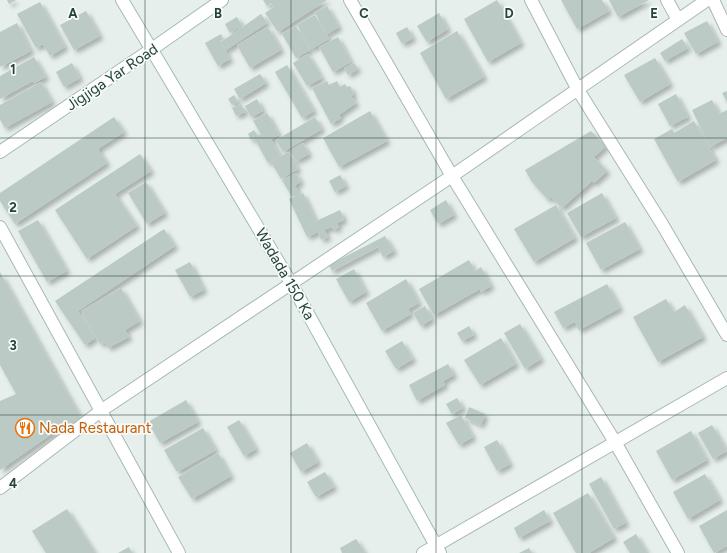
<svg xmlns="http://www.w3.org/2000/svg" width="727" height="553" font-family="Figtree,sans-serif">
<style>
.building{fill:#bbcac4;filter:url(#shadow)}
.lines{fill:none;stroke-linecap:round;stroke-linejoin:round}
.street-casing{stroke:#a8b8b2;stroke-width:14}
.secondary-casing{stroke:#a4bbb3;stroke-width:14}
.street{stroke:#fff;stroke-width:12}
.secondary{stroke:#fff;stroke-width:12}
.grid{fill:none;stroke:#24423a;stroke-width:1;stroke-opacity:0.55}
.labels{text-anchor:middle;stroke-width:3.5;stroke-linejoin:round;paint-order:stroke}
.street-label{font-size:15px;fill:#24423a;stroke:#f7fbf9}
.food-label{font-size:15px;fill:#c56008;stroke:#f7fbf9;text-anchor:start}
.grid-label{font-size:13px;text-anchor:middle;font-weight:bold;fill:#24423a;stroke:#f7fbf9;stroke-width:3.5;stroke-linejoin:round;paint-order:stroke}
</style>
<defs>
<filter id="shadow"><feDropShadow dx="3.5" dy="3.5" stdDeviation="2" flood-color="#0004"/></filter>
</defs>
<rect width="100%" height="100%" fill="#e6efeb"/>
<g class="building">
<path d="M7,0H16L9,4Z"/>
<path d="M263,0H327L278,32L265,13L274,7L271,3L267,6Z"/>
<path d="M497,0L521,43L488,62L464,19Z"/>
<path d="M561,0H602L609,11L577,29Z"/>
<path d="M609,0H649L618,17Z"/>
<path d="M40,2L65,47L50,56L43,44L36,48L17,14Z"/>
<path d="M327,6L339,27L327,34L315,13Z"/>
<path d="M86,11L100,36L74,50L60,25Z"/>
<path d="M439,13L448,29L427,42L417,26Z"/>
<path d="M261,14L267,23L226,50L221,42Z"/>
<path d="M315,15L329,39L311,49L297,25Z"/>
<path d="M237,17L242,26L230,33L225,24Z"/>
<path d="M707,21L718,42L696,54L684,33Z"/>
<path d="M17,23L31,51L0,67V32Z"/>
<path d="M296,26L310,50L296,58L282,34Z"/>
<path d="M268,27L281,50L250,68L237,45Z"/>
<path d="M407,27L413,38L402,44L396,33Z"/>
<path d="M457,31L484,77L446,99L420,53Z"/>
<path d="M221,34L223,39L220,41L219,39L230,59L218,66L205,43Z"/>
<path d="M338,37L351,62L333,72L319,47Z"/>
<path d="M682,39L688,48L665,61L660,53Z"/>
<path d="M308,54L322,78L307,86L293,63Z"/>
<path d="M34,57L46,77L34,83L33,81L0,99V76Z"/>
<path d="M655,58L670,84L640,102L624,75Z"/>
<path d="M72,63L80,78L64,87L56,72Z"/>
<path d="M354,63L358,69L348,75L344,68Z"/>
<path d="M287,65L314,111L302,118L275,72Z"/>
<path d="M260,74L266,83L240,99L234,89Z"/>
<path d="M327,81L329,85L337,81L340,87L345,84L347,87L350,86L354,94L351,96L356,103L339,115L341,118L331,124L312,88Z"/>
<path d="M41,82L52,102L5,128L0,120V105Z"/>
<path d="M727,91V102L722,93Z"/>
<path d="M676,94L688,117L670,126L658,104Z"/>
<path d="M234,95L238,102L232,105L228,99Z"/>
<path d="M257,99L263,111L251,117L245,106Z"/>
<path d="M712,100L719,114L727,110V138L710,147L692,110Z"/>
<path d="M241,104L245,112L236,116L232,108Z"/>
<path d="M370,111L387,141L339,167L323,138Z"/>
<path d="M267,113L279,135L271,139L280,156L268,163L254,138L251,140L248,134L254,130L258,136L261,134L253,121Z"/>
<path d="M114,117L124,132L98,149L107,163L15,224L0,201V193Z"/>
<path d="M315,117L322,129L283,152L276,140Z"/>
<path d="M694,121L716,160L678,182L654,139L672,129L674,133Z"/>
<path d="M591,131L606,146L594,157L607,171L594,183L592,181L562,208L551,197L548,200L532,182L525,170Z"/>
<path d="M303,143L309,154L296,161L290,151Z"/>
<path d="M288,152L298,169L281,179L271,162Z"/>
<path d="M140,154L151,171L115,194L137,226L87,259L55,210Z"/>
<path d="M296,173L301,182L295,185L299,193L292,197L282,180Z"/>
<path d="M340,175L346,186L335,192L329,181Z"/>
<path d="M146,182L165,213L147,224L128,193Z"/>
<path d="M303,193L316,221L340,210L344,220L337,223L339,227L334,230L332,227L324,230L328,237L321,240L318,232L307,237L289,199Z"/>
<path d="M602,193L616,218L581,237L567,213Z"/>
<path d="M446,200L454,215L438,224L430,210Z"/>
<path d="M556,205L575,238L534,262L514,229Z"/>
<path d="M38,220L67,271L47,282L18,231Z"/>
<path d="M625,222L640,249L601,270L586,243Z"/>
<path d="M164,229L175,246L78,311L95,338L85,345L55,301Z"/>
<path d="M385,236L394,251L383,257L378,247L332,271L329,265Z"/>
<path d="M469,260L475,271L481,267L491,286L481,292L480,289L434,315L419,289Z"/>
<path d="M190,262L204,290L190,297L175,270Z"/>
<path d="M354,269L366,292L349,302L336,279Z"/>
<path d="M0,272L81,418L53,433L0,470V401L16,394L0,365Z"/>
<path d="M406,279L419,303L408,309L411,314L382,331L366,303Z"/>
<path d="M607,284L620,308L579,330L575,322L563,328L554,312Z"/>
<path d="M121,288L140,321L125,330L129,337L108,348L105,342L100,344L81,311Z"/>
<path d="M666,299L674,312L685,305L703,337L658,362L633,317Z"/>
<path d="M425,306L432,319L421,326L413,313Z"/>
<path d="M520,324L541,359L525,369L504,333Z"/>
<path d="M469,326L474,335L462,341L457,333Z"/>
<path d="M501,338L516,364L480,385L464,360Z"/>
<path d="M402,341L413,359L396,369L385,351Z"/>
<path d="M448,364L454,375L443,381L445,385L417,401L409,385Z"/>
<path d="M457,398L463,408L452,414L446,404Z"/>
<path d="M186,400L198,422L160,443L148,422Z"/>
<path d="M469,407L485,414L481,425L465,418Z"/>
<path d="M461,415L473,437L459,445L446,423Z"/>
<path d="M239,420L256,449L244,456L227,427Z"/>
<path d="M712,425L727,451L713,459L698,433Z"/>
<path d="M203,428L216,450L177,472L164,450Z"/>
<path d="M691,431L707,460L672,480L656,451Z"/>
<path d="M497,440L510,464L497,471L484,447Z"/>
<path d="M307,443L318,462L301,472L290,453Z"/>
<path d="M218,453L231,476L192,499L178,477Z"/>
<path d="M325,472L334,487L316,497L307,482Z"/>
<path d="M705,474L720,500L688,519L673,492Z"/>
<path d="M601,477L626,523L614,529L589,484Z"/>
<path d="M588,493L614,538L589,553H576L553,513Z"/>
<path d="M67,509L95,553H46L32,531Z"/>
<path d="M544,510L550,521L519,538L514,528Z"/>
<path d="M727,510V546L714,553L699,526Z"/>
<path d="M636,534L647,553H630L623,542Z"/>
<path d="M356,539L365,553H342L340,548Z"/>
<path d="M129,547L132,553H118Z"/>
<path d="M529,548L532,553H519Z"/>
</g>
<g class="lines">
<defs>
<g id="street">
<path d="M350,0L452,176L615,442L678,553"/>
<path d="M531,0L578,90L662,224L727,335"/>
<path d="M667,0L678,20"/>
<path d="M713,0L727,30"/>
<path d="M0,152L152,49"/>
<path d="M0,227L179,553"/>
<path d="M0,488L102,410L452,176L707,0"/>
<path d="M423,553L727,378"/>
</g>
<g id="secondary">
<path d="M122,0L291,283L440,553"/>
<path d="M152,49L222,0"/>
</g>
</defs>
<use href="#street" class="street-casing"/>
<use href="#secondary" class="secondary-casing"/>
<use href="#street" class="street"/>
<use href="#secondary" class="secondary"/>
</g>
<path class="grid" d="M145,0V553M291,0V553M436,0V553M582,0V553M0,138H727M0,276H727M0,415H727"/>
<defs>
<symbol id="restaurant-ring" viewBox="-11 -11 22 22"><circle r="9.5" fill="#f7fbf9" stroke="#e8710a" stroke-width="1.5"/><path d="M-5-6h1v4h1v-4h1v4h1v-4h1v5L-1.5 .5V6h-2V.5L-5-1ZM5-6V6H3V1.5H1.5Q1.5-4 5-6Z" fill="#e8710a"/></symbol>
</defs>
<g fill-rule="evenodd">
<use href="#restaurant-ring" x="14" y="417" width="22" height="22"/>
</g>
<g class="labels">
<g class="street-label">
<text transform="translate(112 77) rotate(-34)" y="5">Jigjiga Yar Road</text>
<text transform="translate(285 274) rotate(60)" y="5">Wadada 150 Ka</text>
</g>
<g class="food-label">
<text x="39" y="433">Nada Restaurant</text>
</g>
</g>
<g class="grid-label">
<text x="73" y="18">A</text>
<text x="218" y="18">B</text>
<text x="364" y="18">C</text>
<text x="509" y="18">D</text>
<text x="654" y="18">E</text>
<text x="13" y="74">1</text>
<text x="13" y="212">2</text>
<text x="13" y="350">3</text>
<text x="13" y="488">4</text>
</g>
</svg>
